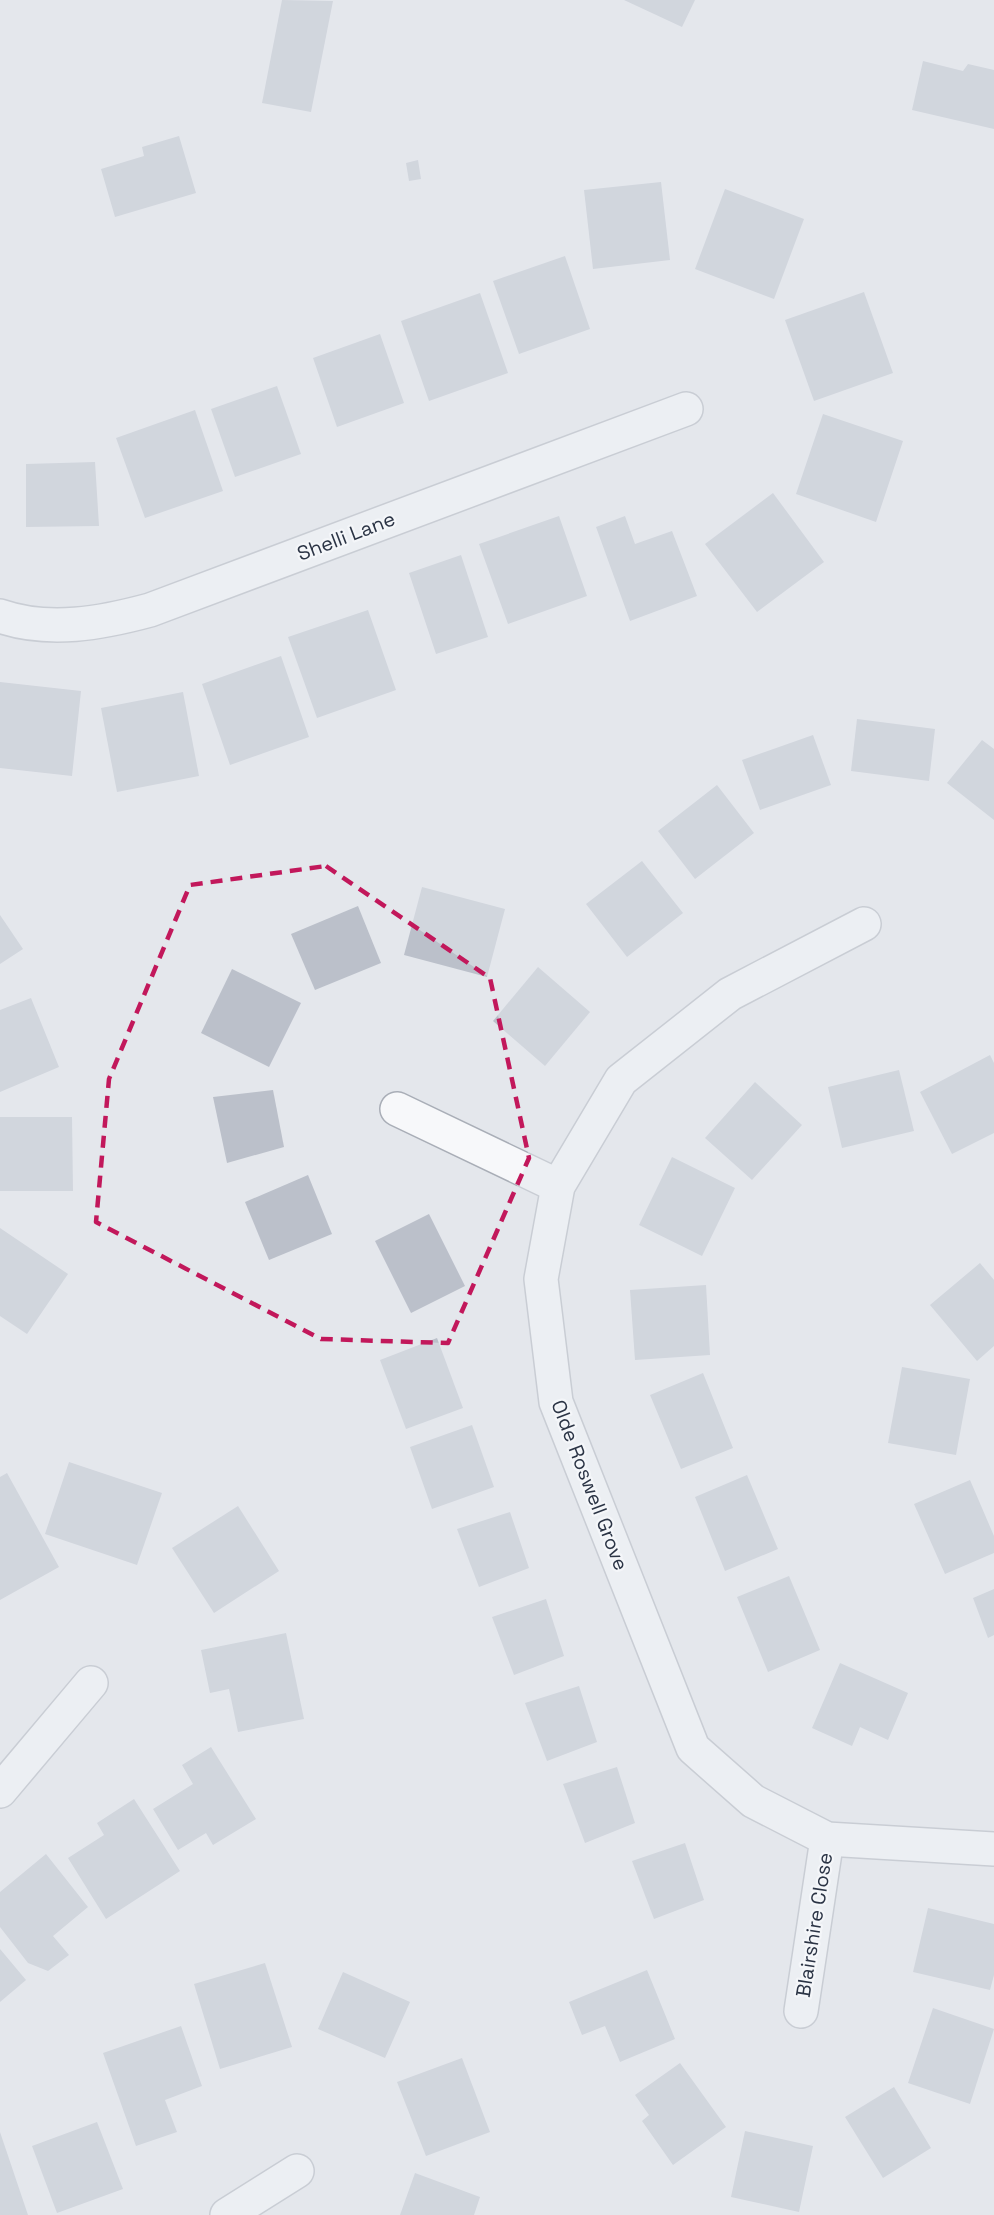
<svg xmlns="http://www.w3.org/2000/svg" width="994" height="2215" font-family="'Space Grotesk',sans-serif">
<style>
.building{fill:#bbc0ca}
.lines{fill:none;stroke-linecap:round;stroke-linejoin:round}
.minor-casing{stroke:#a9aeb7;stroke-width:36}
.minor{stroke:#f7f8fa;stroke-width:33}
.marked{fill:none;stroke:#c2185b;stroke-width:4.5;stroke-dasharray:12 8;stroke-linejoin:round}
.labels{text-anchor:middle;stroke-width:4.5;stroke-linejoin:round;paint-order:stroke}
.street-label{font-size:20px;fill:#2b3445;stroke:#f4f6f9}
</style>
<rect width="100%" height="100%" fill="#e4e7ec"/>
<g class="building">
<path d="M282,0L333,1L311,112L262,103Z"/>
<path d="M624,0H695L682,27Z"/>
<path d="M923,61L963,71L968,64L994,70V129L912,110Z"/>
<path d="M179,136L196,193L115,217L101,169L144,156L142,147Z"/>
<path d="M418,160L421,179L409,181L406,163Z"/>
<path d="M661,182L670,260L593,269L584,190Z"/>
<path d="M725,189L804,219L774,299L695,269Z"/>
<path d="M565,256L590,329L519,354L493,281Z"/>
<path d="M864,292L893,373L814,401L785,320Z"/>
<path d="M480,293L508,373L429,401L401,321Z"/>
<path d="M380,334L404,403L337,427L313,358Z"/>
<path d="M277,386L301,454L235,477L211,409Z"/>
<path d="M195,410L223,491L145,518L116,438Z"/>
<path d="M823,414L903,441L876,522L796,494Z"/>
<path d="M95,462L99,526L26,527V464Z"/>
<path d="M773,493L824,562L757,612L705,544Z"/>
<path d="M559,516L587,596L508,624L479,544Z"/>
<path d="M625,516L635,544L672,531L697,596L630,621L596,527Z"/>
<path d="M461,555L488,637L436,654L409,573Z"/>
<path d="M368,610L396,690L317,718L288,637Z"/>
<path d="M281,656L309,737L230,765L202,684Z"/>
<path d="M0,682L81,691L72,776L0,768Z"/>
<path d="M183,692L199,776L117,792L101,708Z"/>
<path d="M857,719L935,729L929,781L851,771Z"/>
<path d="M813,735L831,785L760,810L742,760Z"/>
<path d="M982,740L994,749V820L947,783Z"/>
<path d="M717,785L754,833L695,879L658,831Z"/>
<path d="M642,861L683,913L627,957L586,904Z"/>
<path d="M422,887L505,909L487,977L404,955Z"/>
<path d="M358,906L381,963L315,990L291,934Z"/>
<path d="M0,915L23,949L0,964Z"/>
<path d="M538,967L590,1012L545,1066L493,1021Z"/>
<path d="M232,969L301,1003L269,1067L201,1033Z"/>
<path d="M31,998L59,1067L0,1092V1010Z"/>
<path d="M990,1055L994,1063V1133L952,1154L920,1092Z"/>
<path d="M899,1070L914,1131L842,1148L828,1087Z"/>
<path d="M755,1082L802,1125L752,1180L705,1138Z"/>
<path d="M273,1090L284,1147L227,1163L213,1097Z"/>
<path d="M0,1117H72L73,1191H0Z"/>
<path d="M672,1157L735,1188L702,1256L639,1225Z"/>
<path d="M308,1175L332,1234L269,1260L245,1202Z"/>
<path d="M429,1214L465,1286L411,1313L375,1241Z"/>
<path d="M0,1228L68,1274L27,1334L0,1316Z"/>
<path d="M980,1263L994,1280V1346L977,1361L930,1305Z"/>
<path d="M706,1285L710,1355L635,1360L630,1290Z"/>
<path d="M437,1338L463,1408L406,1429L380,1360Z"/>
<path d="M902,1367L970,1379L956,1455L888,1443Z"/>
<path d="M703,1373L733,1448L681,1469L650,1395Z"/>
<path d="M472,1425L494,1487L432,1509L410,1447Z"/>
<path d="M69,1462L162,1493L137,1565L45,1534Z"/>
<path d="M7,1473L59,1567L0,1600V1477Z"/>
<path d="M747,1475L778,1549L725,1571L695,1497Z"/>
<path d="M970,1480L994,1536V1553L945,1574L914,1504Z"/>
<path d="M238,1506L279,1571L214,1613L172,1548Z"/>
<path d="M510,1512L529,1568L479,1587L457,1529Z"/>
<path d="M789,1576L820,1650L768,1672L737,1597Z"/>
<path d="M994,1589V1635L988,1638L973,1598Z"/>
<path d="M546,1599L564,1656L514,1675L492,1617Z"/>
<path d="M286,1633L304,1719L238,1732L229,1689L210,1693L201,1650Z"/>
<path d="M840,1663L908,1693L888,1740L860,1727L852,1746L812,1728Z"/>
<path d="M579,1686L597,1742L547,1761L525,1703Z"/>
<path d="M211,1747L256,1819L213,1845L206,1833L178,1850L153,1809L193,1784L182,1765Z"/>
<path d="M617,1767L635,1823L585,1843L563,1784Z"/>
<path d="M134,1799L180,1871L106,1919L68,1858L104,1835L97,1823Z"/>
<path d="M685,1843L704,1900L654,1919L632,1861Z"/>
<path d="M46,1854L88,1907L53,1936L69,1955L48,1971L28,1963L0,1927V1892Z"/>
<path d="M928,1908L994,1924V1975L990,1990L913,1972Z"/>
<path d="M0,1949L26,1980L0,2002Z"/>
<path d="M265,1963L292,2047L220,2069L194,1984Z"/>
<path d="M647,1970L675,2039L620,2062L605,2026L582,2035L569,2002Z"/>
<path d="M343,1972L410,2002L385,2058L318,2029Z"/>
<path d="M933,2008L994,2029L970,2104L908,2083Z"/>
<path d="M181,2026L202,2086L165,2100L177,2132L136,2146L103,2053Z"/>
<path d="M462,2058L490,2132L426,2156L397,2082Z"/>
<path d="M680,2063L726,2127L673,2165L642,2121L649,2115L635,2095Z"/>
<path d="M894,2087L931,2148L883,2178L845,2117Z"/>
<path d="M97,2122L123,2189L57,2213L32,2146Z"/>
<path d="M745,2131L813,2146L799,2212L731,2197Z"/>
<path d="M0,2132L28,2215H0Z"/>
<path d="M415,2173L480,2197L474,2215H400Z"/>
</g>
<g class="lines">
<defs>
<g id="minor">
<path d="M0,616C49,633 102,623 150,610L686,409"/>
<path d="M864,924L730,994L621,1080L558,1186L541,1279L556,1402L693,1748L753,1801L827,1839L994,1849"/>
<path d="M397,1109L558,1186"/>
<path d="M0,1791L91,1683"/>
<path d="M801,2011L827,1839"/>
<path d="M227,2215L297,2171"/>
</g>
</defs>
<use href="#minor" class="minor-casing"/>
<use href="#minor" class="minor"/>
</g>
<path d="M0 0H994V2215H0ZM326,866L490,978L529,1158L448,1343L321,1339L96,1222L109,1079L190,885Z" fill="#e4e7ec" fill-opacity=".55" fill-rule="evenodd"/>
<path class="marked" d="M326,866L490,978L529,1158L448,1343L321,1339L96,1222L109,1079L190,885Z"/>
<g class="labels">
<g class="street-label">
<text transform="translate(346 536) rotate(-21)" y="7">Shelli Lane</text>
<text transform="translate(590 1485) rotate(69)" y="7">Olde Roswell Grove</text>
<text transform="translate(814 1925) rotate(-81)" y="7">Blairshire Close</text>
</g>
</g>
</svg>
